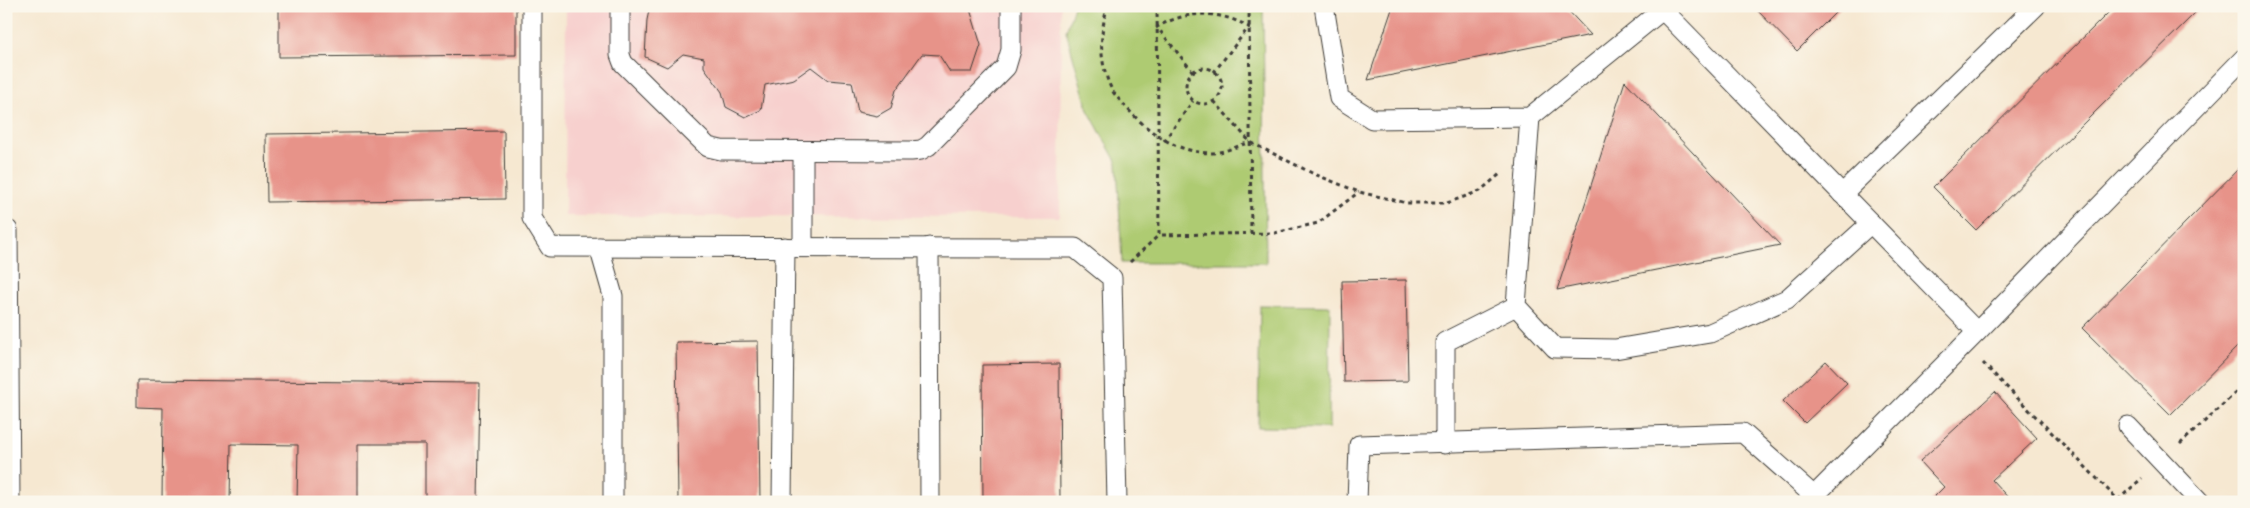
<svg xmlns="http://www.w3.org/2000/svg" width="2250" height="508" font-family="'EB Garamond',serif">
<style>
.built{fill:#f7d0ce}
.green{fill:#aecb72;stroke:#657447}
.building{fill:#e79389}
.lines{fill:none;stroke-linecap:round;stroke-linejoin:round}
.service-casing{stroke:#3d3b37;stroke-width:21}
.path{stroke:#3d3b37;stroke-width:3;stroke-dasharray:4 4;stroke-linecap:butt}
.service{stroke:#fff;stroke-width:19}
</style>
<rect width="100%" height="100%" fill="#fbf7ec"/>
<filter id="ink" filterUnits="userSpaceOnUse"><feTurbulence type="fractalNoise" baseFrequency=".02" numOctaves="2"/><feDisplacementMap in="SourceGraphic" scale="10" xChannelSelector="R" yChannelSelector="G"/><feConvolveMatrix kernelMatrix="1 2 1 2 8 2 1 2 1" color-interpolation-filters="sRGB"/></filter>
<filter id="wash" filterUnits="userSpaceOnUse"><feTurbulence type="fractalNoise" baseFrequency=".0096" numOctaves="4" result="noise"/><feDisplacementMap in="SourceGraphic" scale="20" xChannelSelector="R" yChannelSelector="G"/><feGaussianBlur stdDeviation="1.12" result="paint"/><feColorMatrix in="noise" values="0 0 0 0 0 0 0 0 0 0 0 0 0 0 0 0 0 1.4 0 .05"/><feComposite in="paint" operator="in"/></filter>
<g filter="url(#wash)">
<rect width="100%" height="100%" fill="#f6e8d1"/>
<path class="built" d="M566,6H1061L1060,217L565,216Z"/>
<g class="green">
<path d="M1074,6H1263L1266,263H1122L1117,163L1088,110L1066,31Z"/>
<path d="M1260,305L1330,306L1329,428L1258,427Z"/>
</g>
<g id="blocks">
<g class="building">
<path d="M279,6H516V55L279,57Z"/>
<path d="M650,6H969L981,45L972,72H950L939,55L922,54L896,90L891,108L877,116L858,112L852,82L828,80L811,67L794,79L765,85L761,110L745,117L726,107L722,92L704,67V58L683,54L667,67L645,57L647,20Z"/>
<path d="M1393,6H1564L1591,35L1368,80Z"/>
<path d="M1755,6H1842L1797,51L1754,7Z"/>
<path d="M2115,6H2202L1976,230L1933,187Z"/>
<path d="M1625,81L1780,245L1557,290Z"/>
<path d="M504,131L505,199L267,202L266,134Z"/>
<path d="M2244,163V340L2170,415L2082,328Z"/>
<path d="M1406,280L1408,381L1344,382L1342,281Z"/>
<path d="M758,341L760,502H678L676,342Z"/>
<path d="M1826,361L1847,383L1805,423L1783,401Z"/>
<path d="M1059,364L1060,502H983L982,365Z"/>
<path d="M137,380L480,383L478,502H425V444H358V502H297L298,445L231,444L230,501H162L163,408L137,407Z"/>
<path d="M1995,392L2037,438L1992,480L2012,502H1929L1944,487L1920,461Z"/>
</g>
</g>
</g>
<g filter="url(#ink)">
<use href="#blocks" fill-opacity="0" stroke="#3d3b37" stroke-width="1"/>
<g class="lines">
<defs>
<g id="service">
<path d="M532,6V218L550,247L1075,248L1112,278L1117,502"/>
<path d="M620,6V55L623,63L708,147L721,150L911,151L921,150L928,146L1006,67L1011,50V6"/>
<path d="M1324,6L1339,98L1372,119L1530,117L1667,6"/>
<path d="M1659,6L1977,332"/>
<path d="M1530,117L1516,306L1555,348L1615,349L1710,333L1787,299L1871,223"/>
<path d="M1842,194L2036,6"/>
<path d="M6,230H8L10,502"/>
<path d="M599,247L613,296V502"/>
<path d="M803,247V151"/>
<path d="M929,247L930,502"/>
<path d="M2128,426L2200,502"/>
<path d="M1445,444V342L1516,306"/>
<path d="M782,502L785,247"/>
<path d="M1357,502L1359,445L1743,433L1814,496"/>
<path d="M1808,502L1977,332L2244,58"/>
</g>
</defs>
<use href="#service" class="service-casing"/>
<g class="path">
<path d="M1108,6C1099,33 1099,62 1111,88C1114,95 1121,101 1125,106C1148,132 1175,152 1210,153C1223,153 1238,146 1250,142"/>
<path d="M1157,6L1159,235L1275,233L1318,223L1359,192"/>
<path d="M1249,6L1251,235"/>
<circle cx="1204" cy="86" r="18"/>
<path d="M1193,72L1157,27C1187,10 1219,10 1249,27L1214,72"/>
<path d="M1214,101L1250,142L1312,173L1359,192L1407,203H1447L1480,191L1500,174"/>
<path d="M1164,141L1193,101"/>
<path d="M1130,262L1159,235"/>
<path d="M1983,363L2120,502"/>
<path d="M2180,444L2244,385"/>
<path d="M2118,500L2142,478"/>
<path d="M2107,502L2114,495"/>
</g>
<use href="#service" class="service"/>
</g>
</g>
<rect width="2250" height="508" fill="none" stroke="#fbf7ec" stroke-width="25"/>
</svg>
